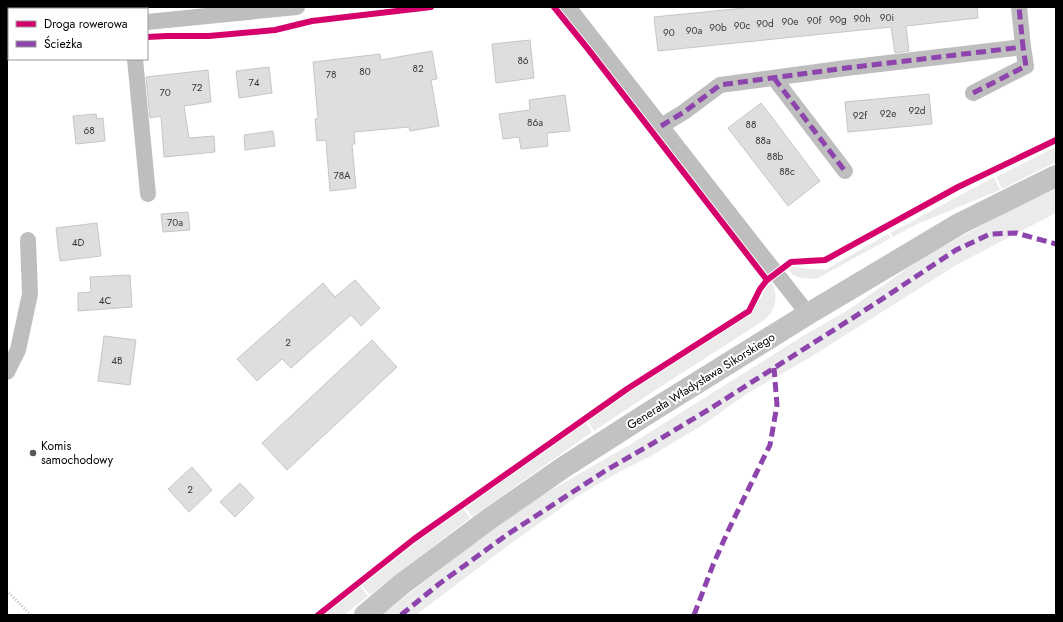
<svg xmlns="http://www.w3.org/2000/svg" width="1063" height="622" font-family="Jost,sans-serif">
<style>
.green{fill:#ebebeb}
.building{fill:#dedede;stroke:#c6c6c6}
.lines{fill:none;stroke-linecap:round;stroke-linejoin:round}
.path{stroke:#b9b9b9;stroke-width:2.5;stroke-dasharray:1 2;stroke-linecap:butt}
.street{stroke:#bebebe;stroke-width:16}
.secondary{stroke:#c2c2c2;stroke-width:22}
.quiet{stroke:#8e44ad;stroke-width:5;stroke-dasharray:10 5;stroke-linecap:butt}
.cycleway-casing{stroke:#fff;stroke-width:8}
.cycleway{stroke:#d6006c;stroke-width:6}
.poi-dot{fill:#595959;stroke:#fff;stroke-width:1.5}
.labels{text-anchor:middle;stroke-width:4;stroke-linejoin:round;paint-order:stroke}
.number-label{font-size:10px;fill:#383838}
.street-label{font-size:12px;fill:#000;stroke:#fff}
.poi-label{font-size:12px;fill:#000;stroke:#fff;text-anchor:start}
</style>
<rect width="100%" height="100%" fill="#fff"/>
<g class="green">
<path d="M1056,147V162L1002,189L996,177Z"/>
<path d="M994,177L1000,190L917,224L893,237L890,233Z"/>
<path d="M1056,189V213L958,264L809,358L748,393L704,424L651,456L621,471L578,496L510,544L416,615H382L475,542L534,500L631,444L803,336L848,310L925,256L1003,214Z"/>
<path d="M888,234L891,238L816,279L801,278L793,275L788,269L792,267L825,270Z"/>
<path d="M771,282C780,296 775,312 763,321L654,391L594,431L587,419L634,387L751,314L768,285Z"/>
<path d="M585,421L592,432L472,517L464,506Z"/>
<path d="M462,507L470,518L370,595L361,584Z"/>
<path d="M359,585L368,596L344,615H322Z"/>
</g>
<g class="building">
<path d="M754,7H977L978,18L906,26L909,51L895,53L891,27L658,51L654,17Z"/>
<path d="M530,40L534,78L496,83L492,44Z"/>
<path d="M432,51L437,79L431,80L439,126L410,131L409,127L354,132L355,144H352L356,188L330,191L326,140L317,141L315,119L318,118L313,62L380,54L381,60Z"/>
<path d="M269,67L272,93L239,98L236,71Z"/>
<path d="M208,70L211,102L184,106L189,138L214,136L215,152L164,157L161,116L150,118L146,77Z"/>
<path d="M929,94L932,124L848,132L845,102Z"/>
<path d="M565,95L570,131L547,133L548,146L521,149L519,137L503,139L499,114L530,110L529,100Z"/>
<path d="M761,103L820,181L788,206L728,128Z"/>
<path d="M96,114L97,119L103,118L105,141L76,144L73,116Z"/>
<path d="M273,131L275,146L245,150L244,135Z"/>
<path d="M188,212L190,230L163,232L161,214Z"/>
<path d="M97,223L101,256L60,261L56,228Z"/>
<path d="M130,275L132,307L78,311V293L91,292L90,277Z"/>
<path d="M355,280L380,308L361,326L351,315L291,368L282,359L257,381L237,359L323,283L335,297Z"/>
<path d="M104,336L136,340L130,385L98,381Z"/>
<path d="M372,340L397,367L287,470L262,443Z"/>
<path d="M192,467L212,490L189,512L168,489Z"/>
<path d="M240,483L254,498L235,517L220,502Z"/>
</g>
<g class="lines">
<path class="path" d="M7,591L31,615"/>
<g class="street">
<path d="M568,7L808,314"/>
<path d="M147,22L297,7"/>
<path d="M7,36L9,35"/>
<path d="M135,59L148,194"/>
<path d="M774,78L845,171"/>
<path d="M973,93L1026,66L1023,47"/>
<path d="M661,126L684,112L720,85L846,68L1023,47L1019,7"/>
<path d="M7,372L18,350L30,294L28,240"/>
</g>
<path class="secondary" d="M365,615L402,584L489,519L564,467L650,412L808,314L959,224L1056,176"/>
<g class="quiet">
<path d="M14,7L16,9"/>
<path d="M107,9L127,7"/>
<path d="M7,50H9"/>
<path d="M774,78L845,171"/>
<path d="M973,93L1026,66L1023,47"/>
<path d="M661,126L684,112L720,85L846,68L1023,47L1019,7"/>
<path d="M401,615L439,584L508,534L605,471L650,445L708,410L873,305L956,250L990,234L1016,233L1056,244"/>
<path d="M694,615L713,565L728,531L770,445L777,405L774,368"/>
</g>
<defs>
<g id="cycleway">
<path d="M554,7L588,49L767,280"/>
<path d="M147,37L167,36H209L275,30L312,21L431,7"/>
<path d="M318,615L414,539L627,389L749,311L760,289L767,280L791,262L825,260L958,187L1056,140"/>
</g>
</defs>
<use href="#cycleway" class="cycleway-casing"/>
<use href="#cycleway" class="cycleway"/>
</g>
<circle class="poi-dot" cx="33" cy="453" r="4"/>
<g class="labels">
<g class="number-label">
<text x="887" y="21">90i</text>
<text x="862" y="22">90h</text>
<text x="838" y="23">90g</text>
<text x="814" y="24">90f</text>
<text x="790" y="25">90e</text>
<text x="765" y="27">90d</text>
<text x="742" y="29">90c</text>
<text x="718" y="31">90b</text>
<text x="694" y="34">90a</text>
<text x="669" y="36">90</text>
<text x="523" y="64">86</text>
<text x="418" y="72">82</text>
<text x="365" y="75">80</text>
<text x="331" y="78">78</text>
<text x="254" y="86">74</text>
<text x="197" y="91">72</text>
<text x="165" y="96">70</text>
<text x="917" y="114">92d</text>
<text x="888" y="117">92e</text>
<text x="860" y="119">92f</text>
<text x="535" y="126">86a</text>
<text x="751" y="128">88</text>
<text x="89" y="134">68</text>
<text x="763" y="144">88a</text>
<text x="775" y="160">88b</text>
<text x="787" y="175">88c</text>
<text x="342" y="179">78A</text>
<text x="175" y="226">70a</text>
<text x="78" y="246">4D</text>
<text x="105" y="304">4C</text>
<text x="288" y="346">2</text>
<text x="117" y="364">4B</text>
<text x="190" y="493">2</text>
</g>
<g class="street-label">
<text transform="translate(701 381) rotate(-32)" y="4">Generała Władysława Sikorskiego</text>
</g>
<g class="poi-label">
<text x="41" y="450">Komis<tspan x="41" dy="14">samochodowy</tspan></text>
</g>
</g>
<rect width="1063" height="622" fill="none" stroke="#000000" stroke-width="16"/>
<rect x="8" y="8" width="140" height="52" fill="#ffffff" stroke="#999999"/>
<rect x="16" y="21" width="20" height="6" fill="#d6006c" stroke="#999999"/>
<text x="44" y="28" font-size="12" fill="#000000">Droga rowerowa</text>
<rect x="16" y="41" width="20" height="6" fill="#8e44ad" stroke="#999999"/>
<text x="44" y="48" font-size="12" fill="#000000">Ścieżka</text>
</svg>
